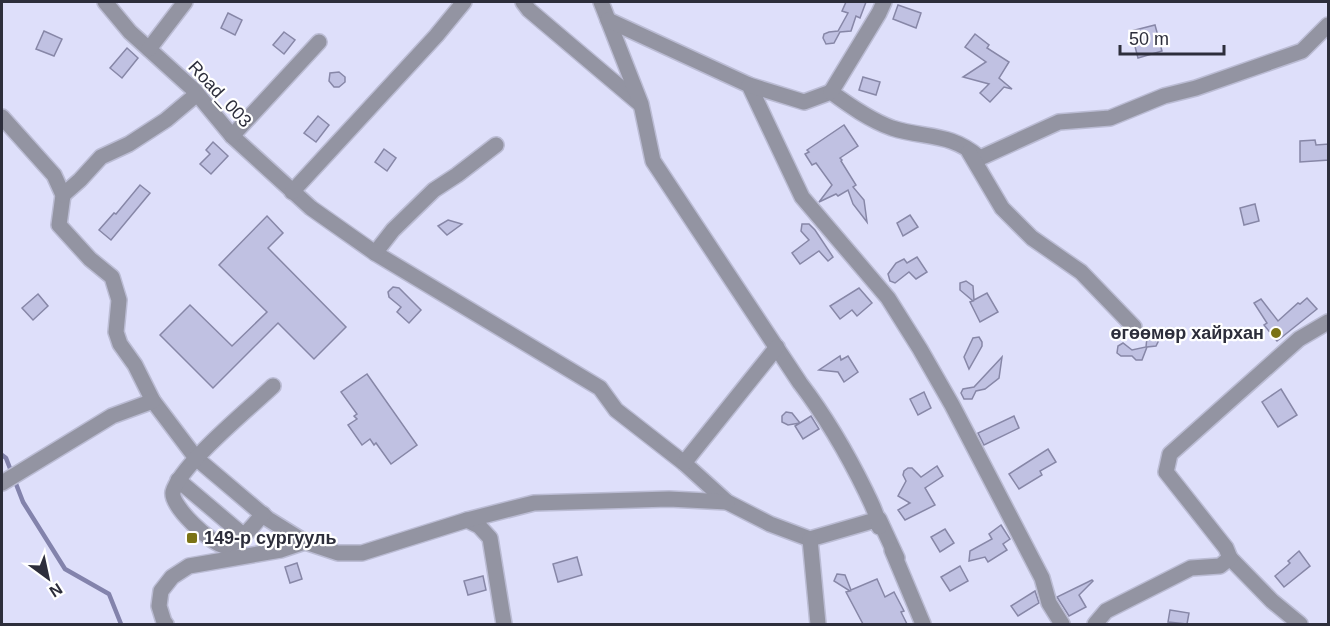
<svg xmlns="http://www.w3.org/2000/svg" width="1330" height="626" font-family="Arial,sans-serif">
<style>
.lines{fill:none;stroke-linecap:round;stroke-linejoin:round}
.stream{stroke:#8383ac;stroke-width:4.5}
.building{fill:#c0c1e2;stroke:#8787a7;stroke-width:1.5}
.minor-casing{stroke:#bbbcd4;stroke-width:18}
.minor{stroke:#9394a2;stroke-width:15}
.poi-dot{fill:#7b7316;stroke:#fff;stroke-width:2}
.labels{text-anchor:middle;stroke-width:4.5;stroke-linejoin:round;paint-order:stroke}
.street-label{font-size:18px;fill:#2d2e3b;stroke:#fff}
.poi-label{font-size:18px;font-weight:bold;fill:#2d2e3b;stroke:#fff;text-anchor:end}
</style>
<rect width="100%" height="100%" fill="#dedffa"/>
<g class="lines">
<path class="stream" d="M2,455L6,458L23,502L65,569L109,594L121,624"/>
</g>
<g class="building">
<path d="M846,2H866L860,18L856,16L851,31L840,32L834,43L826,44L823,38L824,34L829,32L838,31L848,13L842,11Z"/>
<path d="M898,5L921,13L916,28L893,19Z"/>
<path d="M228,13L242,20L235,35L221,28Z"/>
<path d="M1155,25L1162,51L1138,58L1131,31Z"/>
<path d="M44,31L62,39L54,56L36,49Z"/>
<path d="M284,32L295,40L284,54L273,45Z"/>
<path d="M975,34L989,45L987,48L1009,62L999,78L1012,89L1004,87L990,102L980,93L989,84L963,77L986,62L965,47Z"/>
<path d="M127,48L138,58L122,78L110,68Z"/>
<path d="M339,72L345,77V82L339,87H334L329,81L330,73Z"/>
<path d="M863,77L880,82L876,95L859,90Z"/>
<path d="M318,116L329,125L316,142L304,133Z"/>
<path d="M844,125L858,146L840,158L842,160L841,161L856,185L853,187L864,200L867,222L853,204L848,190L838,196L836,194L819,202L832,185L816,163L812,165L805,154L809,152L807,150Z"/>
<path d="M1315,140L1316,145L1329,144V160L1300,162V141Z"/>
<path d="M213,142L228,156L211,174L200,164L210,154L206,150Z"/>
<path d="M384,149L396,158L387,171L375,162Z"/>
<path d="M140,185L150,193L111,240L99,230L114,213L116,214Z"/>
<path d="M1255,204L1259,221L1244,225L1240,208Z"/>
<path d="M910,215L918,227L903,236L897,223Z"/>
<path d="M267,216L283,233L268,248L346,327L314,359L278,323L213,388L160,335L190,305L232,346L267,312L219,265Z"/>
<path d="M448,220L462,224L447,235L438,226Z"/>
<path d="M802,224H809L815,230L833,257L828,261L819,251L800,264L792,253L809,240L801,231Z"/>
<path d="M917,257L927,272L916,279L909,272L895,283L890,281L888,274L896,263L904,259L907,263Z"/>
<path d="M966,281L973,286L974,300L987,293L998,312L980,322L970,302L973,301L960,290V283Z"/>
<path d="M393,287L399,288L421,310L409,323L397,312L401,307L389,297L388,292Z"/>
<path d="M859,288L872,303L857,316L852,310L840,319L830,306Z"/>
<path d="M38,294L48,306L33,320L22,308Z"/>
<path d="M1307,298L1317,309L1277,341L1264,325L1267,323L1254,303L1261,299L1278,321L1298,303L1300,304Z"/>
<path d="M1152,334L1158,337V342L1156,346L1147,347L1142,360H1136L1132,356H1121L1117,353L1118,346L1123,343L1132,350L1146,347L1147,337Z"/>
<path d="M979,337L982,342V346L969,369L964,357L973,338Z"/>
<path d="M840,356L841,360L848,356L858,372L844,382L838,372L819,370Z"/>
<path d="M1002,357L999,378L985,389L976,391L972,399H964L961,393L963,389L974,387Z"/>
<path d="M367,374L417,445L391,464L376,443L374,445L370,439L362,445L348,425L357,419L354,416L357,414L341,392Z"/>
<path d="M1281,389L1297,415L1278,427L1262,402Z"/>
<path d="M924,392L931,408L918,415L910,399Z"/>
<path d="M786,412L792,413L800,423L811,416L819,429L803,439L795,426L800,423L788,425L782,422V416Z"/>
<path d="M1014,416L1019,428L984,445L978,433Z"/>
<path d="M1048,449L1056,462L1040,471L1042,475L1019,489L1009,474Z"/>
<path d="M937,466L943,476L925,488L935,505L905,520L898,510L910,503L898,496L906,481L903,475L904,471L908,468H912L921,477Z"/>
<path d="M1001,525L1010,539L1003,544L1007,550L988,562L985,557L969,561L970,551L992,539L989,534Z"/>
<path d="M945,529L954,543L940,552L931,537Z"/>
<path d="M1299,551L1310,566L1284,587L1275,576L1288,565L1290,563L1288,561Z"/>
<path d="M577,557L582,575L558,582L553,564Z"/>
<path d="M297,563L302,579L290,583L285,567Z"/>
<path d="M960,566L968,581L950,591L941,577Z"/>
<path d="M837,574L845,575L851,590L877,579L885,597L894,592L904,611L901,612L907,624H863L846,592L850,591L834,581Z"/>
<path d="M483,576L486,590L468,595L464,581Z"/>
<path d="M1092,580L1093,581L1079,595L1086,607L1069,616L1057,597Z"/>
<path d="M1035,591L1039,603L1018,616L1011,606Z"/>
<path d="M1170,610L1189,613L1187,624L1168,622Z"/>
</g>
<g class="lines">
<defs>
<g id="minor">
<path d="M105,2L130,32L194,90L232,136L311,208L375,253L600,388L616,410L684,463L727,502L770,524L810,539L879,519L897,558"/>
<path d="M523,2L529,10L640,104"/>
<path d="M601,2L641,104L653,161L800,383C826,417 847,453 866,492C871,503 878,515 879,527"/>
<path d="M608,20L749,85L802,197L888,298L920,349L952,405L1042,578L1049,603L1062,624"/>
<path d="M149,49L185,2"/>
<path d="M749,85L804,102L831,92C850,106 870,120 892,128C926,139 950,132 980,158L1059,122L1110,118L1164,96L1196,88L1302,51L1328,25"/>
<path d="M831,92L879,13L884,2"/>
<path d="M2,117L54,175L63,195L59,225L90,259L112,277L119,300L116,332L120,344L135,365L153,401L196,458L268,519L305,542L338,553H362L467,520L479,526L490,538L504,624"/>
<path d="M232,136L319,42"/>
<path d="M969,152L1002,208L1032,238L1081,272L1134,327"/>
<path d="M292,192L436,36L464,2"/>
<path d="M63,195L80,180L101,157L129,144L166,120L197,94"/>
<path d="M375,253L393,230L434,190L457,175L496,145"/>
<path d="M684,463L777,347"/>
<path d="M178,480L243,535"/>
<path d="M2,483L112,416L153,401"/>
<path d="M263,514C254,524 239,546 225,546C212,545 170,506 173,492C180,465 250,408 273,386"/>
<path d="M467,520L534,503L669,499L727,502"/>
<path d="M810,539L818,624"/>
<path d="M892,550L923,624"/>
<path d="M1230,558L1272,601L1300,624"/>
<path d="M166,624L164,622L159,606L161,591L172,577L189,566L281,550L305,542"/>
<path d="M1095,624L1106,611L1191,568L1220,566L1230,558L1226,548L1166,472L1170,454L1299,339L1328,322"/>
</g>
</defs>
<use href="#minor" class="minor-casing"/>
<use href="#minor" class="minor"/>
</g>
<g class="poi-dot">
<circle cx="1276" cy="333" r="6"/>
<rect x="186" y="532" width="12" height="12" rx="3"/>
</g>
<g class="labels">
<g class="street-label">
<text transform="translate(220 94) rotate(47)" y="6">Road_003</text>
</g>
<g class="poi-label">
<text x="1264" y="339">өгөөмөр хайрхан</text>
<text x="204" y="544" text-anchor="start">149-р сургууль</text>
</g>
</g>
<rect width="1330" height="626" fill="none" stroke="#2d2e3b" stroke-width="6"/>
<g transform="translate(48 578) rotate(147)" stroke="#ffffff" stroke-width="4.5" paint-order="stroke">
<path d="M0-4.5L10 22L0 15L-10 22Z" fill="#2d2e3b"/>
<text y="-9" font-size="16" font-weight="bold" text-anchor="middle" fill="#2d2e3b">N</text>
</g>
<path d="M1120 45v9h104v-9" fill="none" stroke="#2d2e3b" stroke-width="3"/>
<text x="1129" y="45" font-size="18" fill="#2d2e3b" stroke="#ffffff" stroke-width="4.5" paint-order="stroke">50 m</text>
</svg>
